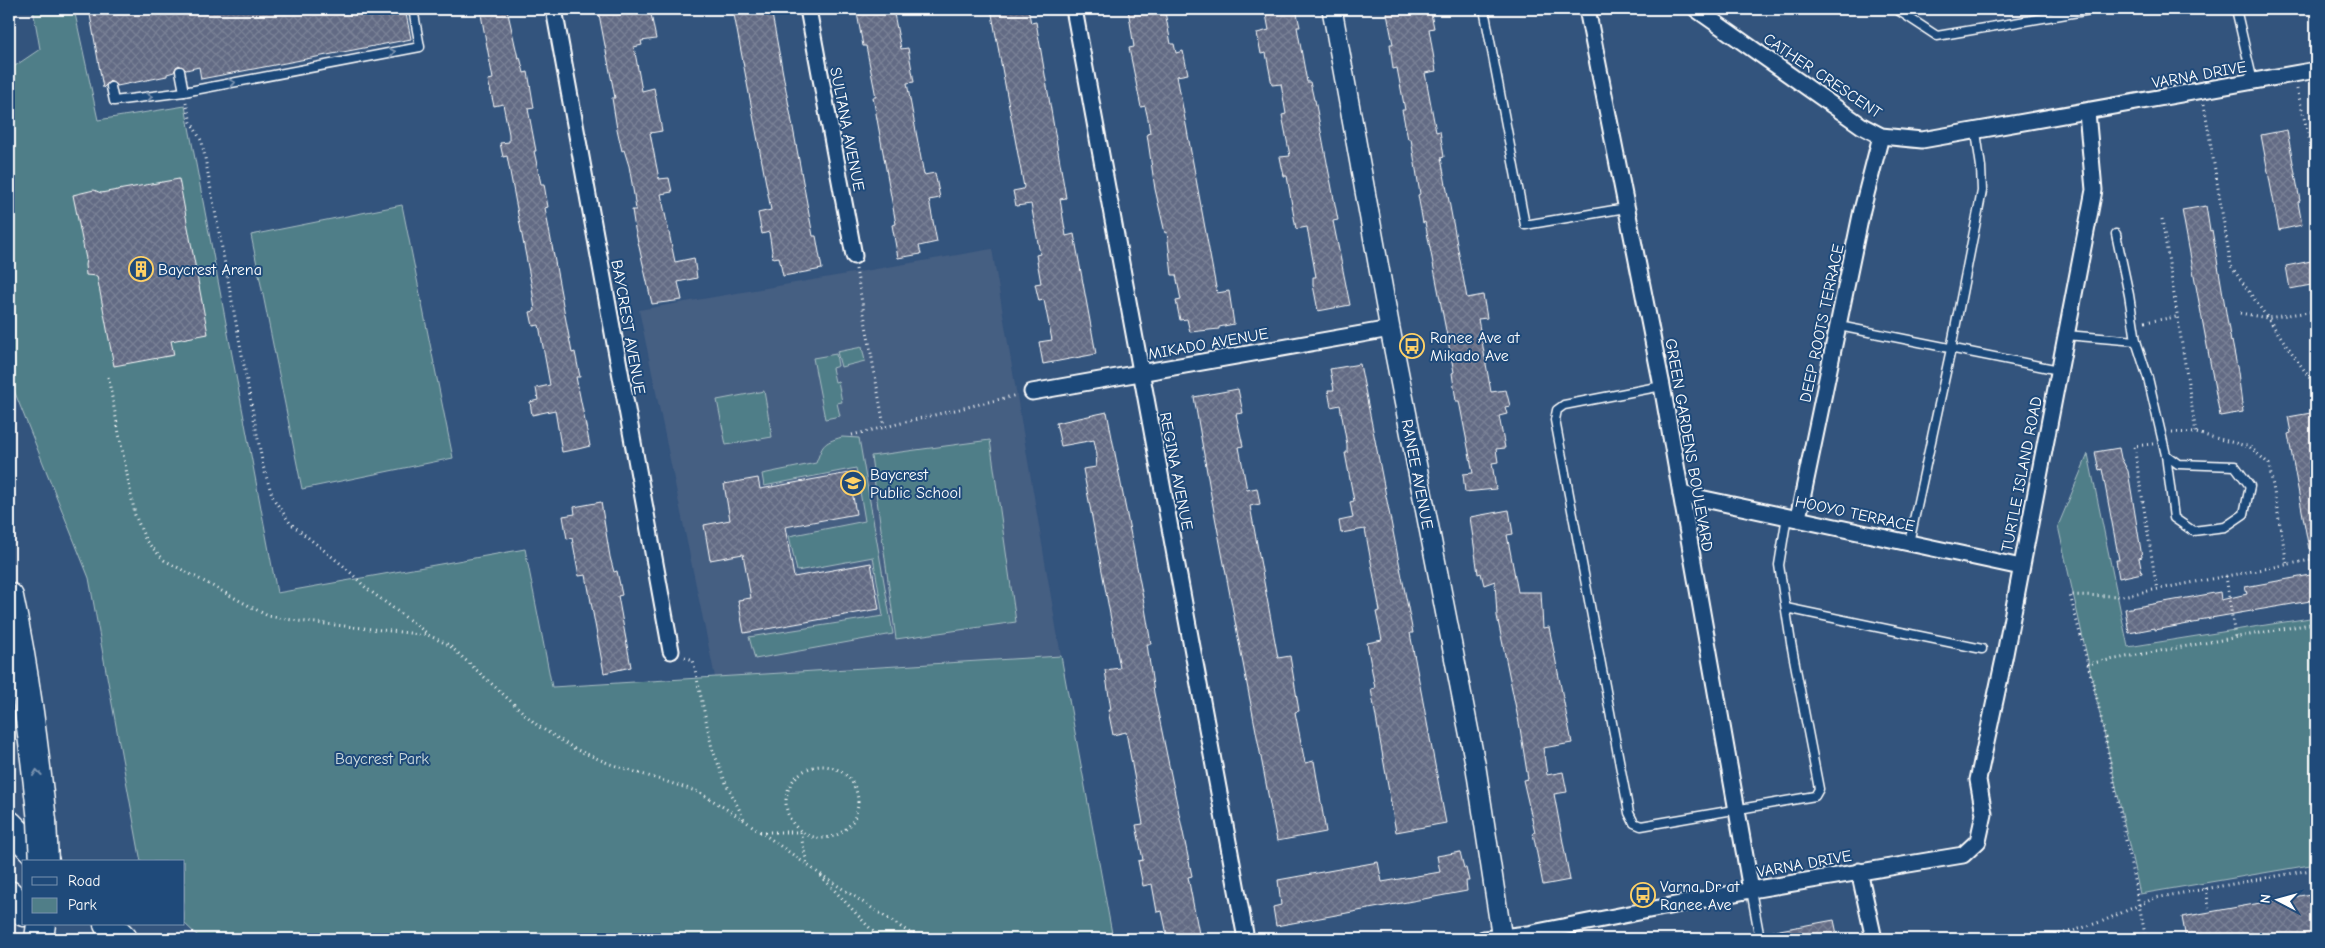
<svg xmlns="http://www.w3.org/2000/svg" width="2325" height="948" font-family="'Comic Neue',sans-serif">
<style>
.built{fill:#455e82}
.park{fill:#507e88;stroke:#a8bec4}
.building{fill:url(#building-cross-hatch);stroke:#fff}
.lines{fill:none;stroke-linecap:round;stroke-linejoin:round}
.service-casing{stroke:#fff;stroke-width:11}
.minor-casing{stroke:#fff;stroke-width:19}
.tertiary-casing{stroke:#fff;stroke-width:22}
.motorway-casing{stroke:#fff;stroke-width:31}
.path{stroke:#fff;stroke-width:3;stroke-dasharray:1 4;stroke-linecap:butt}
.service{stroke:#1f4a7a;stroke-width:8}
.minor{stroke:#1f4a7a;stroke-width:15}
.tertiary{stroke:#1f4a7a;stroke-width:19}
.motorway{stroke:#1f4a7a;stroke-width:28}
.motorway-bridge-casing{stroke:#fff;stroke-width:31;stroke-linecap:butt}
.motorway-bridge{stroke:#1f4a7a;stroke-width:28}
.oneway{stroke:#7992af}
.labels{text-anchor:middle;stroke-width:4;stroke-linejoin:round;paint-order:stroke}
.street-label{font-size:16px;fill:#fff;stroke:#1f4a7a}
.poi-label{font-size:16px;fill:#fff;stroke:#1f4a7a;text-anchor:start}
.park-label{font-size:16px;fill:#d3dfe1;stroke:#1f4a7a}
</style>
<defs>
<pattern id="building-cross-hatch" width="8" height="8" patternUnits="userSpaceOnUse" patternTransform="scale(1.25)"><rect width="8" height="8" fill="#626b84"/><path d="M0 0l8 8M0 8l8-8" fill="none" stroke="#7a8196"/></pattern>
</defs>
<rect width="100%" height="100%" fill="#33547d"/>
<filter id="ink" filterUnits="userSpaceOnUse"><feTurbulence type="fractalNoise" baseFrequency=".02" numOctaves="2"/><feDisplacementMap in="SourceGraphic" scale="10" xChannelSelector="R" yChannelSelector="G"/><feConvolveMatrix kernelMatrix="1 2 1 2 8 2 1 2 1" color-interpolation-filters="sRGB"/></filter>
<g filter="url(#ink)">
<path class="built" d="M992,249L1061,656L715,677L639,310Z"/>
<g class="park">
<path d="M33,9H74L98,120L185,106L277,593L525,549L552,687L1061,656L1113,939H201L184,923V862H141L89,578L9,378V70L40,49Z"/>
<path d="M402,205L453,458L302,489L251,235Z"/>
<path d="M862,347L865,361L841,367L837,352Z"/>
<path d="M836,354L838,366L832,368L835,382L838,381L842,402L837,403L840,416L825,419L813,358Z"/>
<path d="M764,391L772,437L726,445L717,400Z"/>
<path d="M842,437L859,438L893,634L755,659L749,637L883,616L873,557L797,571L789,536L865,521L856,468L764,486L762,474L816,463C823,445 822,443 842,437Z"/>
<path d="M990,440L1016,622L896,639L871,456Z"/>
<path d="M2088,454L2128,647L2316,617V864L2140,894L2058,526Z"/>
</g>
<g class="building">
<path d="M89,9H405L411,39L201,79L199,67L186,70L179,65L176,67L174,72L167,74V76L117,86L110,81L103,88Z"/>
<path d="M480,9H507L518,58L520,57L524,73L528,72L534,108L528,109L536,151H534L541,184H544L546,196L548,207L545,208L572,353L575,352L580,377H576L590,446L578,449L562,452L555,410L532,415L530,402L538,400L536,388L550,385L539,325L533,326L530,312L535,311L532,288L507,156L503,157L500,143L509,142V134L503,104L494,106L488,80L493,79Z"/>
<path d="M598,9H650L656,39L641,41L642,45L634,47L642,91L654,88L659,115L662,131L650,133L659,179L669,178L672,192L661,194L675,262L694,258L697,278L678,282L682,300L652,304L635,229L632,210H636L634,195L629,166L624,150L622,151L617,129L612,98H615Z"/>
<path d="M733,9H771L813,236H816L822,269L783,276L779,257L773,258L769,232L762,234L758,213L771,210Z"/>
<path d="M877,9H893L901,49L908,48L914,82L907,83L924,175L935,173L940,198L929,200L937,242L919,246L921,254L898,258L892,225L896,224L873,97H876L866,46H863L857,13Z"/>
<path d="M991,9H1028L1031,23L1036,22L1066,198L1060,199L1066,236L1074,234L1096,354L1043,364L1039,342L1052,340L1044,300L1039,301L1035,284L1041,283L1036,255L1040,254L1031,204L1016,206L1013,191L1023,189L1024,187Z"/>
<path d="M1128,9H1151L1152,15L1165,12L1171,44H1174L1176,53L1183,51L1188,74L1177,76L1217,293L1229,291L1234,324L1219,327V329L1190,332L1187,319L1180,320L1176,301L1181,300L1176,275H1172L1167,232L1165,233L1155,189L1147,134L1150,133L1148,119L1145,106L1141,107L1129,48L1134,47Z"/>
<path d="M1265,9H1296L1300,27H1297L1307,82H1310L1314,100H1315L1338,220L1333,221L1350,305L1318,311L1313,285V277H1316L1307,227L1296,229L1287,176H1284L1280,157L1290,156L1282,115L1286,114L1281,84L1272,85L1266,53L1261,54L1257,33L1269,30Z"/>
<path d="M1386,9H1430L1434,28L1429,29L1436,71L1425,73L1436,132L1440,131L1444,157L1441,158L1467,298L1483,295L1487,318L1478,319L1491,392L1506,390L1510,406L1505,407L1507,414L1499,416L1505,448L1496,449L1498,462L1492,463L1496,489L1465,492L1463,474L1473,473L1459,401H1456L1452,373L1454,372L1425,222L1423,223L1418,195L1420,194L1411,139H1408L1402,110H1405L1397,68L1393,69L1390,44H1393Z"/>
<path d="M2287,130L2300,201L2298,202L2302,225L2279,230L2261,135Z"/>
<path d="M179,179L208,334L171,341L174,355L114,366L97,276L86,275L85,265L86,259L73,195L94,190L101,193Z"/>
<path d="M2206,206L2210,231L2212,230L2231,342L2232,341L2238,372L2243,412L2220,416L2182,210Z"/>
<path d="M2316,260V284L2290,289L2286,266Z"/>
<path d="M1360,364L1413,633H1410L1446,823L1396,832L1371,689L1375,688L1367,643L1382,640L1376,612L1380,611L1365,529L1341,533L1339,521L1353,518L1350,502L1354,501L1345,453H1347V445L1340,405L1331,407L1328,390H1334L1330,369Z"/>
<path d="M1238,389L1243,413L1236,414L1243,446L1239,447L1247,490L1257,488L1260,504L1250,506L1278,658L1290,656L1299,711L1295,712L1305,763L1314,761L1326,832L1277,841L1212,501L1194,397Z"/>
<path d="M1107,412L1145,608L1151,644H1147L1154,693L1192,876L1188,877L1200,939H1168L1162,911L1157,912L1152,884L1143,886L1138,861L1143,860L1136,825L1143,824L1126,732L1113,735L1108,710H1111L1105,670L1120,668L1083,469L1096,467L1097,455L1094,440L1061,446L1056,423Z"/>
<path d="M2311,413L2315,430L2312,431L2316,455V548L2309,549L2288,434L2291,433L2288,417Z"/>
<path d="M2119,448L2121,458L2128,471L2142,557L2139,558L2142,573L2119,578L2116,560H2119L2102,469L2099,470L2095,452Z"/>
<path d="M849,473L856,514L785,527L794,577L871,563L879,609L744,633L738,600L751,598L743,554L710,560L704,525L730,520L724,484L758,478L760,489Z"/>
<path d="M601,502L610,557L614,572L617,571L622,595L618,596L631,667L604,673L586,575L579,576L572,538L567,539L563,516L575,514L574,507Z"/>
<path d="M1509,510L1513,534L1507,535L1518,592H1541L1543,628L1549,627L1572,743L1543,748L1547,775L1563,772L1567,792L1554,794L1570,880L1543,885L1533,833L1535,832L1523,780L1528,779L1520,728L1497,616L1495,581L1484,585L1481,573L1478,574L1470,517Z"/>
<path d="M2316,574V600L2199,620V622L2155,630V628L2129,633L2125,609L2220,592L2221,600L2247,594L2245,587Z"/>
<path d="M1460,852L1464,868H1466L1469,881H1466L1467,891L1276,926L1273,907L1281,905L1278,880L1378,862L1382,882L1440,872L1437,856Z"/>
<path d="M2316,893V936L2299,939H2186L2182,917Z"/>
<path d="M1834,920L1838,939H1770L1769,932Z"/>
</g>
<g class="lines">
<defs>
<g id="service">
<path d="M1484,9L1525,225L1626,208"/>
<path d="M1896,9L1937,36L2096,9"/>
<path d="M2236,9L2253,82"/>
<path d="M180,71L184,92"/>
<path d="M111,87L114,101L184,92L420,47L413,9"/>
<path d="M2116,234L2129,295L2136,341L2148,378L2166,455L2174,518L2193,531L2225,527L2244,514L2250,486L2235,466L2178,464L2166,455"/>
<path d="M1839,326L2059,370"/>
<path d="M2066,335L2136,341"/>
<path d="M1662,386L1564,405L1557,410L1555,420L1629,813L1634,823L1641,826L1815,796L1819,789L1791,643L1779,565L1787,516"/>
<path d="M1909,543L1951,349L1982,191L1981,167L1976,132"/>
<path d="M1786,608L1982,649"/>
<path d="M1751,890L1760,939"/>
</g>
<g id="minor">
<path d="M554,9L671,651"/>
<path d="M808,9L854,256"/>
<path d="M1074,9L1246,939"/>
<path d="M1587,9L1662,386L1751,890"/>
<path d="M1696,9L1862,126L1881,136L1922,140L2316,70"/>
<path d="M1032,392L1390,329"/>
<path d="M1681,494L2021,567"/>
<path d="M1798,518L1862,210L1881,136"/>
<path d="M1859,871L1874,939"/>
<path d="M1484,939L1527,934L1751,890L1963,855L1978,841L1984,814L1978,780L2005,654L2094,190L2087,112"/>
</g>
<path id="tertiary" d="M1332,9L1390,329L1476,768L1502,939"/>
<g id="motorway">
<path d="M9,597C25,671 34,746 42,821"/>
<path d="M9,825L45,862"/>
<path d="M9,895L24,912"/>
<path d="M108,924L123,939"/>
</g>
</defs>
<use href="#service" class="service-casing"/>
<use href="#minor" class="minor-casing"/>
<use href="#tertiary" class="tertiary-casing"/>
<use href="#motorway" class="motorway-casing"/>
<g class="path">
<path d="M2297,89L2316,166"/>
<path d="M186,102L191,122L202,142L263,466L273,498L290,523L346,568L366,588L428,634"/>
<path d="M2204,104L2231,266L2316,387"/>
<path d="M2162,219L2196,433"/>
<path d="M856,269L884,426"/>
<path d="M2240,313L2267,318L2316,311"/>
<path d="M2145,322L2176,317"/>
<path d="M108,377L135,515L146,541L164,560L268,616L298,621L428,635L449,645L538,726L575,749L610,764L699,792L744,820L817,872L910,933L929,939"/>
<path d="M2172,432L2196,433L2250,447L2269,464L2287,564"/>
<path d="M852,435L1017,395"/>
<path d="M2153,444L2134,446L2157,590"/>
<path d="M2226,576L2235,637"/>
<path d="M685,657L693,660L712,748L725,781L744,819"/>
<path d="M2087,664L2316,623"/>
<circle cx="822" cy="802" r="36"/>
<path d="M760,832H800L807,863"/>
<path d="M821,876L880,939"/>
<path d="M2206,888L2209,908"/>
<path d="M1888,938L1900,939"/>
<path d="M2035,939L2073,931L2103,921L2155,898L2316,869"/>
<path d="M2146,939L2098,703L2070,595L2122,596L2316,559"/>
<path d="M2308,939H2309"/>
</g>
<use href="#service" class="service"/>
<use href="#minor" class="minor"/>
<use href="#tertiary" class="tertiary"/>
<use href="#motorway" class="motorway"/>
<defs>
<g id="motorway-bridge">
<path d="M42,821L44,862"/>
<path d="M39,939L41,924"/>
</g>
</defs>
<use href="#motorway-bridge" class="motorway-bridge-casing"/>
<use href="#motorway-bridge" class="motorway-bridge"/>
</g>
<defs><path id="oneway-chevron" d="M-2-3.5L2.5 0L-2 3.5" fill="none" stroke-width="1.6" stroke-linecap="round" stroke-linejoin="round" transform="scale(1.25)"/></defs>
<g class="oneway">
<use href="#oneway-chevron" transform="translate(392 52) rotate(-11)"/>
<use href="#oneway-chevron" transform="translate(232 83) rotate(-11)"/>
<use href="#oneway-chevron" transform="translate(149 97) rotate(-7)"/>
<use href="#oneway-chevron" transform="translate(37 773) rotate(-96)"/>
</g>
</g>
<defs>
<symbol id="building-ring" viewBox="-11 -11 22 22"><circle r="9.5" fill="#1f4a7a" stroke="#ffd166" stroke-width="1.5"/><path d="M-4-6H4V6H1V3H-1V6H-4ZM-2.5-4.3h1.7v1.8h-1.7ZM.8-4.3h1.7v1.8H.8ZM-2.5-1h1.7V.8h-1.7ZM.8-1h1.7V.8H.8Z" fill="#ffd166"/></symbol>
<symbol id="bus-ring" viewBox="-11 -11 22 22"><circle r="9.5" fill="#1f4a7a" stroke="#ffd166" stroke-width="1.5"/><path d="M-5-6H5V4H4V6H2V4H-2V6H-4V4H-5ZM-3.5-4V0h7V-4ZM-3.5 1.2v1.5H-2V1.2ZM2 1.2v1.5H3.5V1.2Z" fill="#ffd166"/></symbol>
<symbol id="school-ring" viewBox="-11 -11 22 22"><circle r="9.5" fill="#1f4a7a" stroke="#ffd166" stroke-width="1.5"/><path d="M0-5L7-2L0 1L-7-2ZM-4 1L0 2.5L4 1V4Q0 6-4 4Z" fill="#ffd166"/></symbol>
</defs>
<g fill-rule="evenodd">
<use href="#building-ring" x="127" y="255" width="28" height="28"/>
<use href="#bus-ring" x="1398" y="332" width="28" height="28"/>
<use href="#school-ring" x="839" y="469" width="28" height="28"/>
<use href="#bus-ring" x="1629" y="881" width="28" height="28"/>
</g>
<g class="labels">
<g class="street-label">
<text transform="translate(2199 74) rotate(-10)" y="6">VARNA DRIVE</text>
<text transform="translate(1823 75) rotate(34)" y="6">CATHER CRESCENT</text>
<text transform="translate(848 129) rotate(79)" y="6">SULTANA AVENUE</text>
<text transform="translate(1821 323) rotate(-78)" y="6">DEEP ROOTS TERRACE</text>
<text transform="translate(629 327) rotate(80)" y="6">BAYCREST AVENUE</text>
<text transform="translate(1208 343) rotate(-10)" y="6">MIKADO AVENUE</text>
<text transform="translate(1690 445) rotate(80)" y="6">GREEN GARDENS BOULEVARD</text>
<text transform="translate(1177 471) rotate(79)" y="6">REGINA AVENUE</text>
<text transform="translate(1418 474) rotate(79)" y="6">RANEE AVENUE</text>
<text transform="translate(2021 474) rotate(-79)" y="6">TURTLE ISLAND ROAD</text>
<text transform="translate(1855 513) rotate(12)" y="6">HOOYO TERRACE</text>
<text transform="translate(1804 863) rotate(-10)" y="6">VARNA DRIVE</text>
</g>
<g class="poi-label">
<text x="158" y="275">Baycrest Arena</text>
<text x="1430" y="343">Ranee Ave at<tspan x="1430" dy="18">Mikado Ave</tspan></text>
<text x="870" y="480">Baycrest<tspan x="870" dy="18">Public School</tspan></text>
<text x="1660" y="892">Varna Dr at<tspan x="1660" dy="18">Ranee Ave</tspan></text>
</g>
<g class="park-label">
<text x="382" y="764">Baycrest Park</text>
</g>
</g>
<rect width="2325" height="948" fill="none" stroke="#1f4a7a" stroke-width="30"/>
<rect x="15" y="15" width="2295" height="918" fill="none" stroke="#fff" stroke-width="2" filter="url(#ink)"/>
<rect x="22" y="860" width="162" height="65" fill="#1f4a7a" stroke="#7992af"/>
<rect x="32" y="877" width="25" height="8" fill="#1f4a7a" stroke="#7992af"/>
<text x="68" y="886" font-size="15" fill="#ffffff">Road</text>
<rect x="32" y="898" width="25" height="15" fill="#507e88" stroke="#7992af"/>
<text x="68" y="910" font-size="15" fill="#ffffff">Park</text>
<g transform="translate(2278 900) rotate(276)" stroke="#1f4a7a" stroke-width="4" paint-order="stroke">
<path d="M0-4L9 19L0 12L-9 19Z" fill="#ffffff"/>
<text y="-8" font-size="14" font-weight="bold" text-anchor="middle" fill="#ffffff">N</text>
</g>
</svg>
